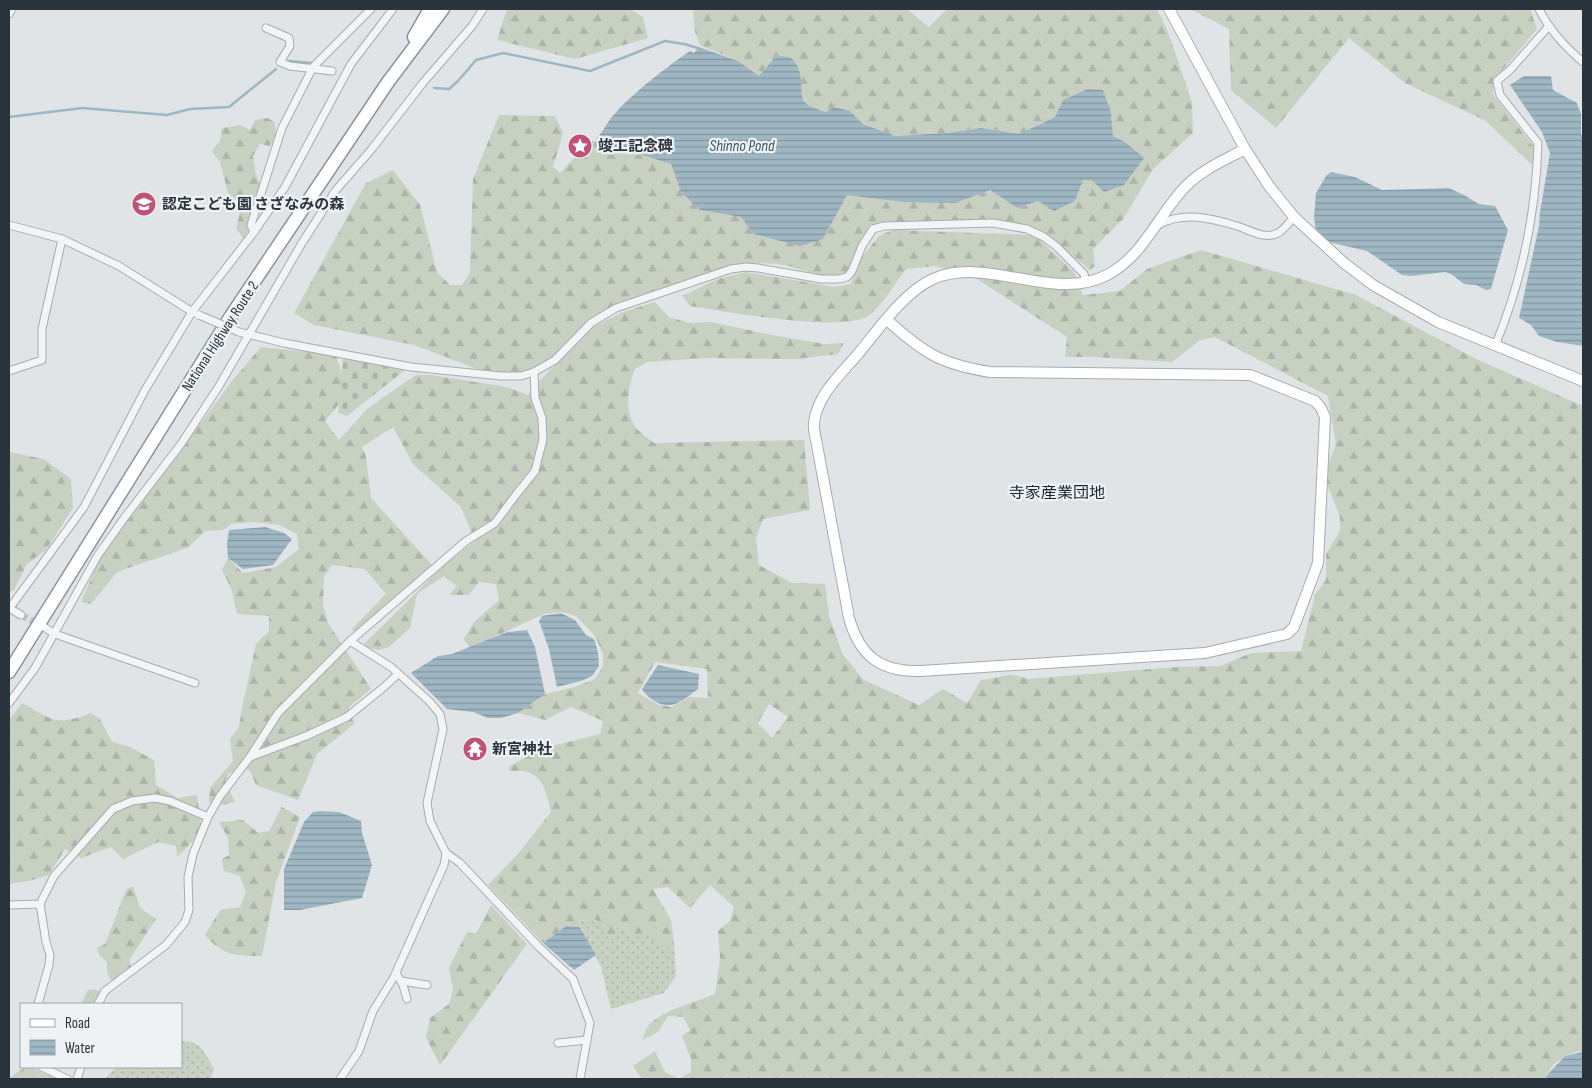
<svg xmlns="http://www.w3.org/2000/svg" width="1592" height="1088" font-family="'Sofia Sans Condensed','Noto Sans JP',sans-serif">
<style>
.grass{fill:url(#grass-dots)}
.forest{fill:url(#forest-firs);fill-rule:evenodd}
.cemetery{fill:url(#cemetery-stones)}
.water{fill:url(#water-rules)}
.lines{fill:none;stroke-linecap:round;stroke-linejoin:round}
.stream{stroke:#9fb7c3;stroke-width:2.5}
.street-tunnel{stroke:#bcc1c5;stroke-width:7;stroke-dasharray:7 3.5;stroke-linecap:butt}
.street-casing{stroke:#a6acb0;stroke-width:9}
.secondary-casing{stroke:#a6acb0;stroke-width:12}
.highway-casing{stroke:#89949c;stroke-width:15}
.street{stroke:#f2f4f6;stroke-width:7}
.secondary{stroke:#fff;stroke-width:10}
.highway{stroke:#fff;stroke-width:12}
.street-bridge-casing{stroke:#a6acb0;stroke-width:9;stroke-linecap:butt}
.street-bridge{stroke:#f2f4f6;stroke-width:7}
.labels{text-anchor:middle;stroke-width:4.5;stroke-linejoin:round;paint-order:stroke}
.poi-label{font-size:15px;font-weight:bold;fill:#2a343c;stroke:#eff2f5;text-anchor:start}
.street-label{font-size:15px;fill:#2a343c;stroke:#eff2f5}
.water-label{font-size:16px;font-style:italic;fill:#39586b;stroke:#eff2f5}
.neighbourhood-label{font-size:16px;fill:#1c252d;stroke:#eff2f5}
</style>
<defs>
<pattern id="grass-dots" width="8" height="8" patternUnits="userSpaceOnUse" patternTransform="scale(1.25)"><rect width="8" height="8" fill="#c8d0c2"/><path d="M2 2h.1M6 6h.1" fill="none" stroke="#acb3a8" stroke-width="1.8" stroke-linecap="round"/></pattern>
<pattern id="forest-firs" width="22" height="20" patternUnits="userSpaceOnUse" patternTransform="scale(1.25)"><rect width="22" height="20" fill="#c8d0c2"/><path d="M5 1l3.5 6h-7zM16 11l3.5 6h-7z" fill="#acb3a8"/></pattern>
<pattern id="cemetery-stones" width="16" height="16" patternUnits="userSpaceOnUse" patternTransform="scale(1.25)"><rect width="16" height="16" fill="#c8d0c2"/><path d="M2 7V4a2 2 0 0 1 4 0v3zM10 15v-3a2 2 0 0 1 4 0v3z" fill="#acb3a8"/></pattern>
<pattern id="water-rules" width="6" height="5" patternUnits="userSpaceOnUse" patternTransform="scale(1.25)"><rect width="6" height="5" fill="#9fb7c3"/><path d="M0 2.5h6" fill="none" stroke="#8296a0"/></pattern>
</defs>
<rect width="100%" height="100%" fill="#e0e4e7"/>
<g class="grass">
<path d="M593,918C604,925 612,929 625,927L631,935L646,933L669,943L674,942L676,976L664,993L611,1009L601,967L579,923Z"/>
<path d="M181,1041C203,1041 204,1053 214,1069L210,1079H105L116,1067H181Z"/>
</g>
<g class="forest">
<path d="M507,9H630L643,17L648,38L575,59L497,40Z"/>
<path d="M693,9H907L929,27L947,9H1157L1168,32L1192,102L1193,133L1154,168L1123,219L1093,249L1095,266L1090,270L1058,244L993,220L884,222L871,226C867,232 863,237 860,243C856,252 853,268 844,274C830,283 800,268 784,265C766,262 747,263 730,266L615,304L589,321L553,357L533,369L520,373L501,372L477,369L414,345L314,325L294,313L366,183L393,170L420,205L437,272L450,285H462L470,272L473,179L499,115L555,116L563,133L553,167L560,173L591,141H596L604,153L629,151L671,164L681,192L700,210L741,217L754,234L823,239L847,195L956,203L990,190L1017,208L1038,201H1075L1083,180L1093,181L1125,142L1113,136L1111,113L1055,117L1019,134L980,128L947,133L895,136L863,124L850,111C834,112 811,115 802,97C799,90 800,77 799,68L776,56L759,76L738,61L700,45L695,32Z"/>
<path d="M1190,9H1530L1537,29L1495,79L1493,94L1534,147L1532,165L1486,121L1405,83L1349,38L1276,128L1231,90L1229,29Z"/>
<path d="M267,118L275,122L276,140L269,146L260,144L253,156L256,175L261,185L253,219L244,240L236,228L241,209L236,200L228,193L220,162L212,151L220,141L222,128L240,125L250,130L255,120Z"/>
<path d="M893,230L1035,235L1074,272L1083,295L1120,291L1147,269L1201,250L1356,295L1476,359L1583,406V1051C1568,1052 1550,1063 1546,1079H679L691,1072V1059L682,1036L690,1030L683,1017L668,1016L658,1032L642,1040C644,1036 645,1030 648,1026C661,1010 697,1002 715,994L720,959L718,931L730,921L734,907L710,885L690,908L668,887L653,889L671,920L674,942L669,943L668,948L659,947L646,933L631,935L625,927L615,928L617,937L609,939L603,924L593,918L579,923L580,927L566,926L543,943L488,885L517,855L551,812C548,799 545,779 530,773C524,770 516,771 509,771L510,766L540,749L600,734L603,721L571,707L545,720L518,713L545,694L575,687L595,679L603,666V654L595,636L576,616L562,612L544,614L470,648L464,639L474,622L499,600L496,584L479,582L469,595H449L457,586L444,576L417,594L410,628L389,647L379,650L361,647L442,567L475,541L461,507L413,464L393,427L362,447L366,456L371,498L433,566L355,633L352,629L386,594L365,569L332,565L324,576L323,605L328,623L371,689L349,707L354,724L317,754L298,800L256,785L251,773L247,768L229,773L225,781L235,802L222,805L209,802L210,788L233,761L230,739L239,727L242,708L256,644L269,631V616L237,614L231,588L222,570L228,558L243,573L276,567L299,549L297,534L279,525L254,522L231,524L223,530L205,531L189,547L117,572L91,604L81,602L100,558L232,381L261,347L336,355L342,374L340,403L325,421L339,440L368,408L416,375H431L507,387L528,395L539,381L596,325L623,312L655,302L669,317L689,323L711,322L772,335L824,344L844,343L838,354L796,359L705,358L648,362L635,369C628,388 623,413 638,430C643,435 649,439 654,443L804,440L810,510L763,519L756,538L759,565L792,583L825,584L829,616L843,655L864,680L919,705L943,689L967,703L981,680C1001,679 1006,670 1027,679L1176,667L1220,666L1251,653L1301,651L1315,595L1326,580V554L1340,531V517L1328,486L1327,467L1336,445L1328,396L1215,337L1200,340L1172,362L1096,357H1065L1067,337L977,279L936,266L906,269C897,281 882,305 871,314C848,335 723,311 690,306L682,296L718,279L746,272L835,287L851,284L861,258L879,236ZM655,662L707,669L708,698L689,697L672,707L659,705L638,693ZM769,704L788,717L772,738L758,723Z"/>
<path d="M9,452L44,459L71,479L73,508L46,550L27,564L14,590L9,592Z"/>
<path d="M22,703C53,721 57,726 91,713L100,719L112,742L130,747L154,760L156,785L178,798L197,795L201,824L193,841L177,857L176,846L158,842L123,859L111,847L81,858L65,849L49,875L29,881L9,884V720Z"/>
<path d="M282,807L300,817L276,882L262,956C236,956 223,956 205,935L220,910L240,907L246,892L240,876L224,871L222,859L229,855L228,838L219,822L243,820L258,833L269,831Z"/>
<path d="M133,886L140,908L156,919L129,960L131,966L111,981L107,971V962L99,955L97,948L105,944L126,890Z"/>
<path d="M491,905L527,944L440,1065L426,1038L430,1018L449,1004L453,990L449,968L467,932L476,934Z"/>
<path d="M94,989L101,992L97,1004H81L88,990Z"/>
<path d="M655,1051L665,1072L679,1079H642L633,1066Z"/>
<path d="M25,1067H31L56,1079H10L12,1076Z"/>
</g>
<path class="cemetery" d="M343,359L400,367L405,370L347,416L338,413Z"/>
<g class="water">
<path d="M699,47L738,61L759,76L776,56L790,57C793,60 798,65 799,70C806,96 792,102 826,112L834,107L850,111L863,124L895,136L947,133L981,128L1019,134L1055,117L1063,100L1088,89L1103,90L1111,113L1113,136L1125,142L1144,158L1124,185L1104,192L1093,181L1083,180L1075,201L1054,211L1038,201L1017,208L990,190L956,203L904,202L847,195L823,239L800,246L754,234L741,217L700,210L681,192L671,164L629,151L604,153L596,141C601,133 606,125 611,118C630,95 665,68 690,51L694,53Z"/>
<path d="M1524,76H1551L1553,90L1577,103L1581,114V134L1583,138V346L1557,342L1539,336L1531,325L1519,318L1539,226L1540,212L1550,153L1542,132L1510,85Z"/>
<path d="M1331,172L1355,177L1382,190L1449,188L1464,195L1479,204L1495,206L1508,230L1491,289L1486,290L1476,285L1464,284L1451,274L1445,272L1411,276L1402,275L1367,251L1324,241L1316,232L1314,217L1316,193L1326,176Z"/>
<path d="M265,527L284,533L292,539L273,565L243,569L228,558L227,544L229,530Z"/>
<path d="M561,613L575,620L586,635L594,639L598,652L599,666L592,676L581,681L557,687L549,649L539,621L542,616Z"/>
<path d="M527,630L535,647L545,694L518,713L501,718H488L473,712L447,709L411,673L438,656L452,654L507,632Z"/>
<path d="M658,665L699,674L698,689C691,694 683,701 675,704C663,709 648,699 642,689Z"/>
<path d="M321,811L339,812L361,821L362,833L372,865L362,898L300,910H284V869L304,822L313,812Z"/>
<path d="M566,926L580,927L596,955L574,970L543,943Z"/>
<path d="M1583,1052V1079H1546L1548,1074L1565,1056Z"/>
</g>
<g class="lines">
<g class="stream">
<path d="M289,61L311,63"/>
<path d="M434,88L449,89L458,81L476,60L503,53L590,71L665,41L684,44L698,48"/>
<path d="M9,117L82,108L167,115L190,109L229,107L276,69"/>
</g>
<path class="street-tunnel" d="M21,615L40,625"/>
<defs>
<g id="street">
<path d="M1539,9C1550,31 1565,47 1583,62"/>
<path d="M9,14L12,9"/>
<path d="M266,28L289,38L290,46L280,62L290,66L332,71"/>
<path d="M9,225L62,239L119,266L194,313"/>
<path d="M1158,225C1183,211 1211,218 1237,226C1250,230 1264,240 1278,233C1284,230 1290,221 1294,217"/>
<path d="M254,232L251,225L282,128L310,73L312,68L371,9"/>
<path d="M239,332L284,343L411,367L501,376H521L534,372L555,360L591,323L616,308L731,269L746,267L758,268L821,279H839L847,277L852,271L862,246L873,229L884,226L993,223L1027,229L1044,237L1056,246L1084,274L1086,283"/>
<path d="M1495,346C1522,281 1536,213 1538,143L1500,95L1497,81L1510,70L1549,26"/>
<path d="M9,371L42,360V329L62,239"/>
<path d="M9,608L21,615"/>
<path d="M9,609L84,507L145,390L192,312L254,232L285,187L351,64L393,9"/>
<path d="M44,627L55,634L195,683"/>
<path d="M350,641L391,667L429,701L440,714L443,729L427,803L430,821L446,853L460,863L539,947L573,979L590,1023L580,1079"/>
<path d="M9,703L35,668L98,555L125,517L181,444L219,386L302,243L336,190L371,150L422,84L472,26L483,9"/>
<path d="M250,757L306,736L347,717L384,687L398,674"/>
<path d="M9,905L40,904L54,876L113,809L132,801L155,798L170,801L208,817"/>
<path d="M396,973L403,985L407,999"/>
<path d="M401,981L427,985"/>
<path d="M38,1004L49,965L50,955L46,942L40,904"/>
<path d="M98,1004L105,991L166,945L185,922L189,910L188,877L193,854L208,817L220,796L250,757L278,713L350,641L466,541L495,523L515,496L535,471L543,439L542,418L535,398L534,372"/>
<path d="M558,1043L587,1040"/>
<path d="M42,1067L67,1079"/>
<path d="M77,1079L81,1067"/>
<path d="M340,1079L359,1051L373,1011L394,977L444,865L446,853"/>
</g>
<g id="secondary">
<path d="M1169,9L1245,149L1269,186L1294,217L1344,263L1373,285L1438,322L1583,381"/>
<path d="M887,320C924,353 940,364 990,372L1250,375L1315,401L1321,408L1325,417L1318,563L1294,627L1287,634L1205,653L921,671C881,672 860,657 849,618L817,445C816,438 813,430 814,423C817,395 841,374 858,354C878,330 904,292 933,279C986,255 1053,303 1107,275C1144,256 1159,213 1187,185C1203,169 1225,160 1245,149"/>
</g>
<g id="highway">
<path d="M414,37L430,9"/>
<path d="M9,672L231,316L388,82L443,9"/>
</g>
</defs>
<use href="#street" class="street-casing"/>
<use href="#secondary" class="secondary-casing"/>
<use href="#highway" class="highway-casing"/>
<use href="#street" class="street"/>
<use href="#secondary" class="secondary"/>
<use href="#highway" class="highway"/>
<defs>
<path id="street-bridge" d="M199,315L239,332"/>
</defs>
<use href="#street-bridge" class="street-bridge-casing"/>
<use href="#street-bridge" class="street-bridge"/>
</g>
<defs>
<symbol id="sight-disc" viewBox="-11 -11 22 22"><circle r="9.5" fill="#be5376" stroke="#eff2f5"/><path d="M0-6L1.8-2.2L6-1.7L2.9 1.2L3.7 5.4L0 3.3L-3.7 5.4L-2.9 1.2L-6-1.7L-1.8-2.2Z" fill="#fff"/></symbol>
<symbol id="school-disc" viewBox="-11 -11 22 22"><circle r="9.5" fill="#be5376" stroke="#eff2f5"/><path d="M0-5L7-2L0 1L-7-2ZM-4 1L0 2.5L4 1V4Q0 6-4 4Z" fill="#fff"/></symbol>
<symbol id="temple-disc" viewBox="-11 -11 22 22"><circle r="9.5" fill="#be5376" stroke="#eff2f5"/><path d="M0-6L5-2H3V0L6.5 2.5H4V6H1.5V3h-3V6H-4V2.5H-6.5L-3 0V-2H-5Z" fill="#fff"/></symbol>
</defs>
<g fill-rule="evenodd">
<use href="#sight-disc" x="566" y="132" width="28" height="28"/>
<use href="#school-disc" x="130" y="190" width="28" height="28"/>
<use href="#temple-disc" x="461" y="735" width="28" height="28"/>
</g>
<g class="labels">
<g class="poi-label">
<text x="598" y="151">竣工記念碑</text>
<text x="162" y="209">認定こども園 さざなみの森</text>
<text x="492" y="754">新宮神社</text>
</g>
<g class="street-label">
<text transform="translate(220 336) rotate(-57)" y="5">National Highway Route 2</text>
</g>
<g class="water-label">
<text x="742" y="151">Shinno Pond</text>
</g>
<g class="neighbourhood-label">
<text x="1057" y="498">寺家産業団地</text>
</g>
</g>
<rect width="1592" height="1088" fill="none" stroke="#2a343c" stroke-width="20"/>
<rect x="20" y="1003" width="162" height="65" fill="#eff2f5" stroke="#a0a6ab"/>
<rect x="30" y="1019" width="25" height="8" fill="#ffffff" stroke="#a0a6ab"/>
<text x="65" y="1028" font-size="15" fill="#2a343c">Road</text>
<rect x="30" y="1040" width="25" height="15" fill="url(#water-rules)" stroke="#a0a6ab"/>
<text x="65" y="1053" font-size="15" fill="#2a343c">Water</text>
</svg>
